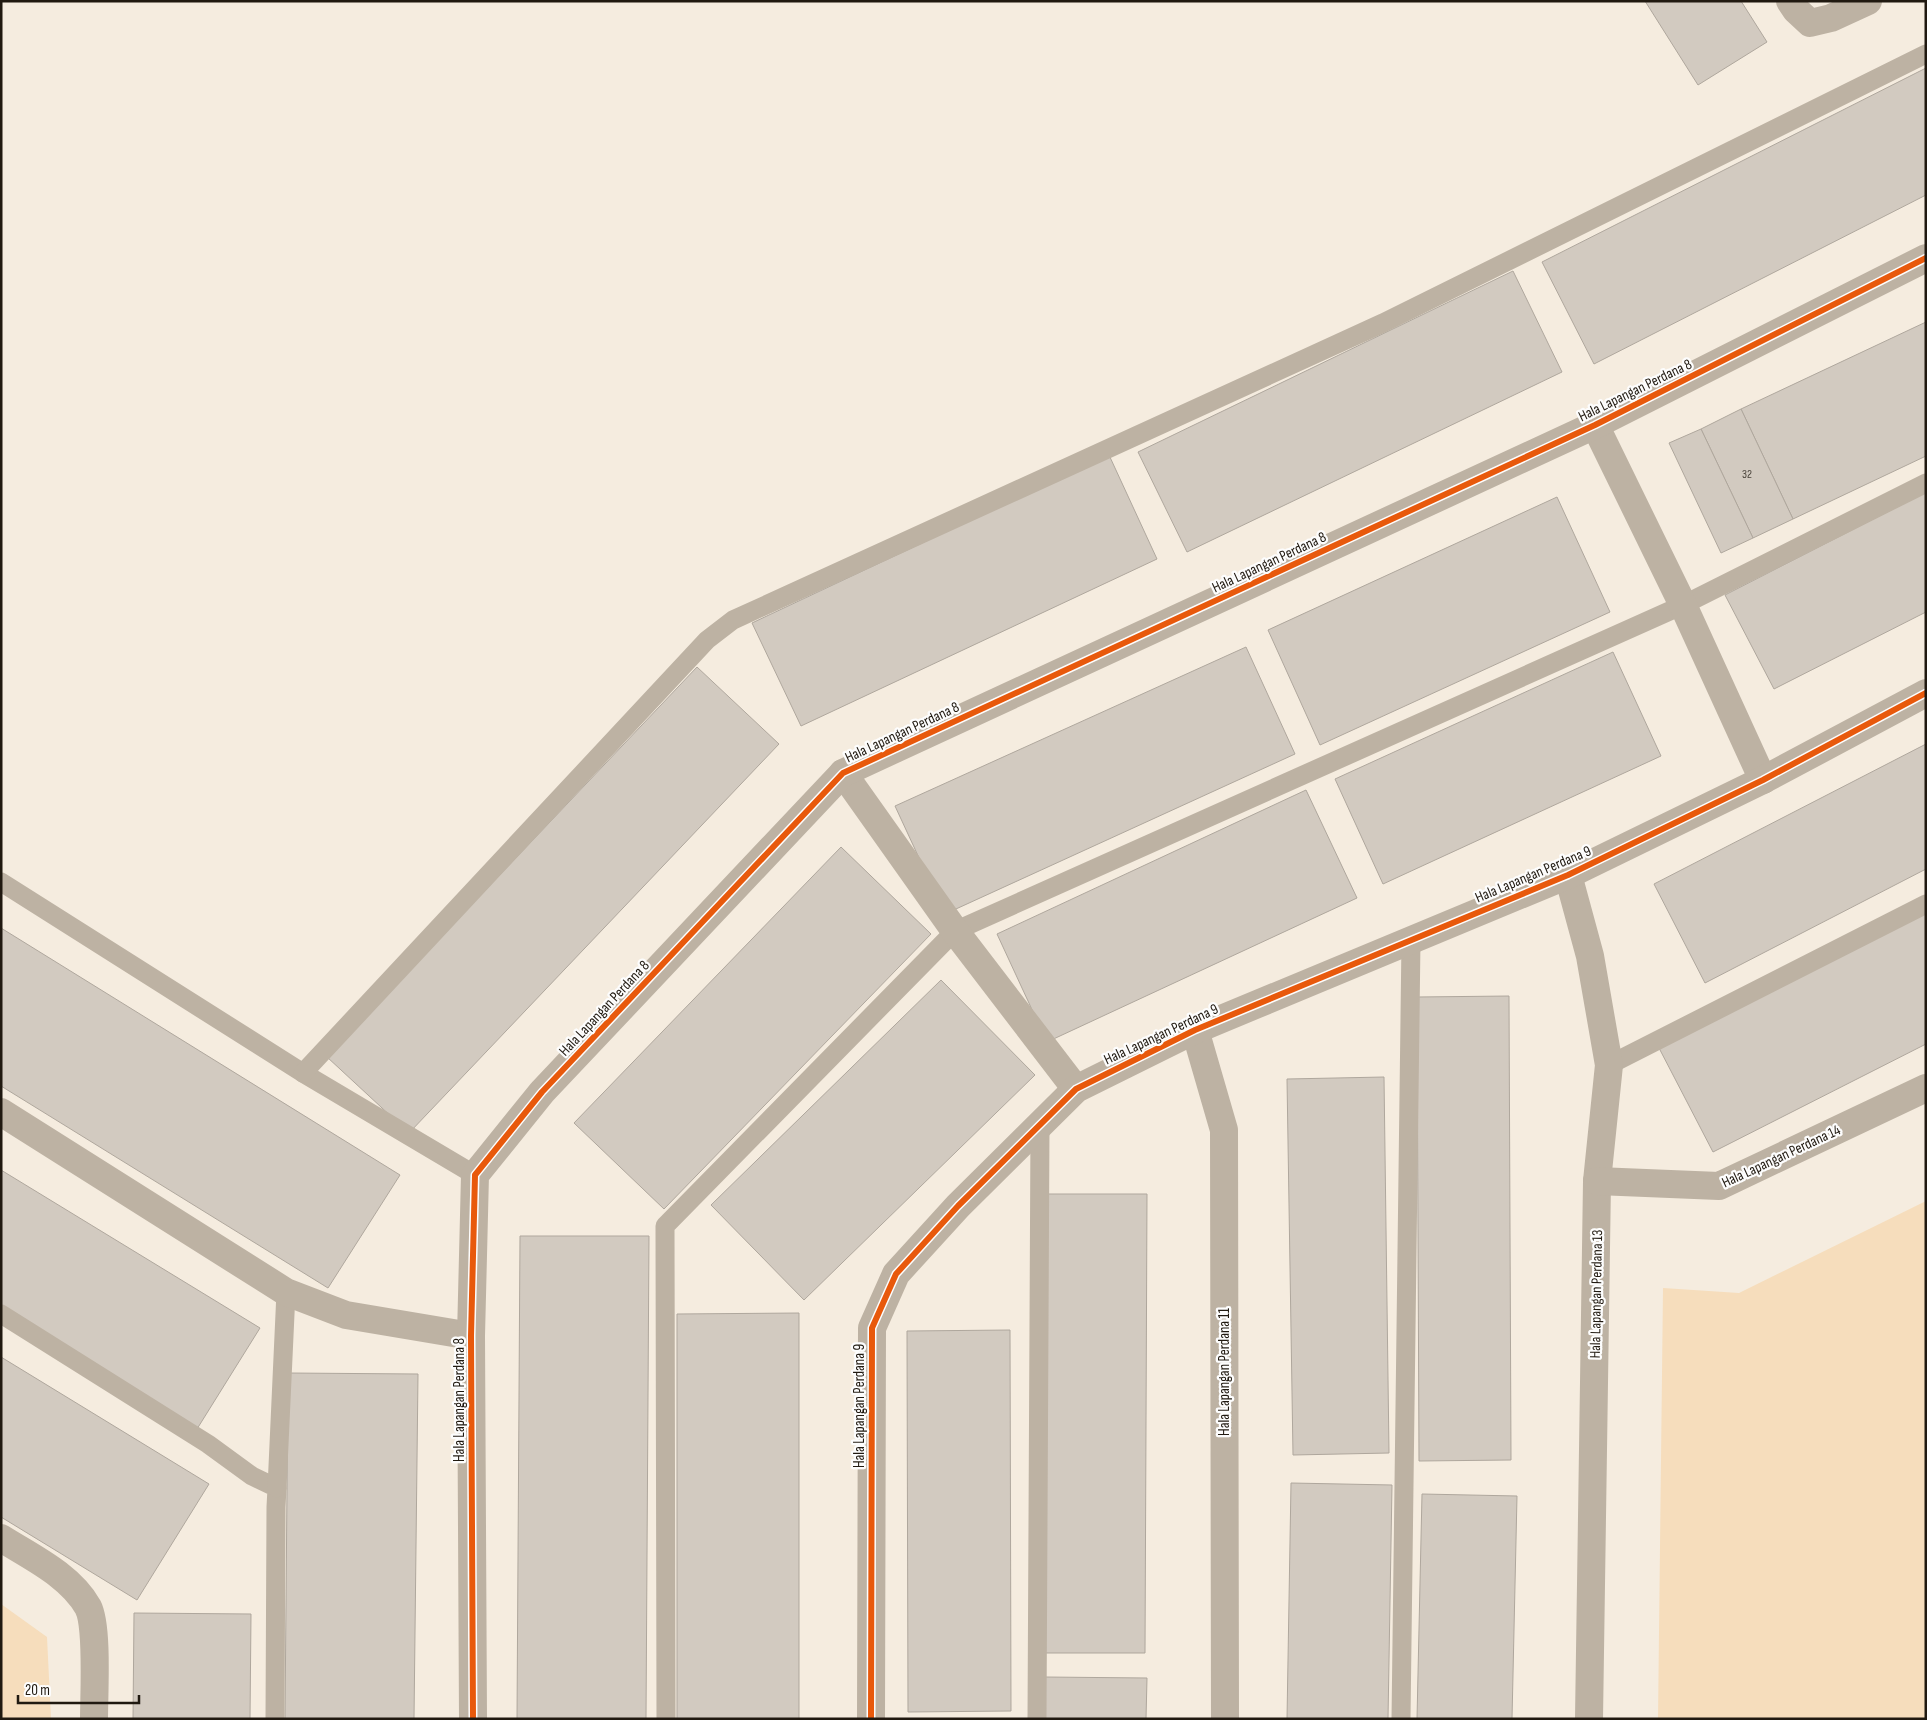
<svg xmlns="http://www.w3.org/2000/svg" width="1927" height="1720" font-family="'Sofia Sans Condensed',sans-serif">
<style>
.green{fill:#f6ddbc}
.building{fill:#d2cac0;stroke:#afa79d}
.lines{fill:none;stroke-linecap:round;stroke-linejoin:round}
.service{stroke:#bdb2a3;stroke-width:19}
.minor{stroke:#bdb2a3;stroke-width:28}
.cycleway-casing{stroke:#fdfdfd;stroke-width:9}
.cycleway{stroke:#e8590c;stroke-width:6}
.labels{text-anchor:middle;stroke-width:4.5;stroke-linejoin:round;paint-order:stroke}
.number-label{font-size:12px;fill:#4c453c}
.street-label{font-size:15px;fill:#201910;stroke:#fdfdfd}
</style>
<rect width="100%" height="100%" fill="#f5ecdf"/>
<g class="green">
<path d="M1926,1201V1719H1658L1663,1288L1739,1293Z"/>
<path d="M1,1604L47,1637L51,1719H1Z"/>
</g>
<g class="building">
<path d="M1645,1H1741L1767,42L1698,85Z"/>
<path d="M1926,68V195L1594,364L1542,262Z"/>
<path d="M1513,271L1562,372L1187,552L1138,452Z"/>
<path d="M1926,322V456L1793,519L1741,409Z"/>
<path d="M1741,409L1793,519L1753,538L1701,429Z"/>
<path d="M1701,429L1753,538L1721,553L1669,443Z"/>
<path d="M1109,455L1157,559L801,726L752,623Z"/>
<path d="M1926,492V612L1774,689L1725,595Z"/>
<path d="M1557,497L1610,612L1320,745L1268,630Z"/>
<path d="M1246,647L1295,754L945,914L895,806Z"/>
<path d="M1613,652L1661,756L1383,884L1335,779Z"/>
<path d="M697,667L779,744L409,1133L327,1057Z"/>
<path d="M1926,744V869L1705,983L1654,884Z"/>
<path d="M1306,790L1357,898L1047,1042L997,934Z"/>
<path d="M841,847L931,934L664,1209L574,1123Z"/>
<path d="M1926,912V1044L1713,1152L1659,1048Z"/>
<path d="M1,928L400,1175L328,1288L1,1086Z"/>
<path d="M941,980L1035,1075L804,1300L711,1205Z"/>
<path d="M1509,996L1511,1460L1419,1461L1417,997Z"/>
<path d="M1384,1077L1389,1453L1293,1455L1287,1079Z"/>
<path d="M1,1170L260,1328L197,1429L1,1308Z"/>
<path d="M1044,1194H1147L1145,1653H1043Z"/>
<path d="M520,1236H649L646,1719H517Z"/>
<path d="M799,1313V1719H677V1314Z"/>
<path d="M1010,1330L1011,1711L908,1712L907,1331Z"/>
<path d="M1,1357L209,1484L137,1600L1,1517Z"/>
<path d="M288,1373L418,1374L414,1719H285Z"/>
<path d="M1291,1483L1392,1485L1388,1719H1287Z"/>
<path d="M1422,1494L1517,1496L1512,1719H1417Z"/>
<path d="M134,1613L251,1614L250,1719H133Z"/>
<path d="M1045,1677L1147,1678L1146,1719H1044Z"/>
</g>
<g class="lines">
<g class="service">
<path d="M1,882L303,1073L475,1175"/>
<path d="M1609,1065L1926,904"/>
<path d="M303,1073L707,640L733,620L1383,323L1926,54"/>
<path d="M1,1314L208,1444L252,1476L277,1488L276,1507L275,1719"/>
<path d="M277,1488L286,1292"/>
<path d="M666,1719L665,1226L955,931L1683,605L1926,483"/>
<path d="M1037,1719L1040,1126"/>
<path d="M1401,1719L1411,940"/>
</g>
<g class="minor">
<path d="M1790,1L1796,10L1810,23L1831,18L1868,1"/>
<path d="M1595,425L1683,605L1763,780"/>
<path d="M843,773L955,931L1076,1089"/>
<path d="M1568,875L1590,956L1609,1065L1597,1181L1589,1719"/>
<path d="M1195,1030L1224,1130L1225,1719"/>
<path d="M1,1112L286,1292L346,1315L471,1336"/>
<path d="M1597,1181L1719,1186L1926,1088"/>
<path d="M1,1538C31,1557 70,1575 88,1607C98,1626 94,1694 94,1719"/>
<path d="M473,1719L471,1336L475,1175L542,1092L843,773L1595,425L1926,258"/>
<path d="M871,1719L872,1328L896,1274L958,1206L1076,1089L1195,1030L1568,875L1763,780L1926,693"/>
</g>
<defs>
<g id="cycleway">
<path d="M473,1719L471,1336L475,1175L542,1092L843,773L1595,425L1926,258"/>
<path d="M871,1719L872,1328L896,1274L958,1206L1076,1089L1195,1030L1568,875L1763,780L1926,693"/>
</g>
</defs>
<use href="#cycleway" class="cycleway-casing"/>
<use href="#cycleway" class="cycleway"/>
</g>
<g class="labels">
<g class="number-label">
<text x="1747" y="478">32</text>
</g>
<g class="street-label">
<text transform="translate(1635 390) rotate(-26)" y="5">Hala Lapangan Perdana 8</text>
<text transform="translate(1269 562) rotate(-25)" y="5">Hala Lapangan Perdana 8</text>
<text transform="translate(902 732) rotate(-25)" y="5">Hala Lapangan Perdana 8</text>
<text transform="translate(1533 874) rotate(-23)" y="5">Hala Lapangan Perdana 9</text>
<text transform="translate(604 1008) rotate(-47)" y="5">Hala Lapangan Perdana 8</text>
<text transform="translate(1161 1034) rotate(-25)" y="5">Hala Lapangan Perdana 9</text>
<text transform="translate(1781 1156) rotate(-25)" y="5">Hala Lapangan Perdana 14</text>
<text transform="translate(1596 1294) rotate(-89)" y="5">Hala Lapangan Perdana 13</text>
<text transform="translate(1224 1372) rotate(-90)" y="5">Hala Lapangan Perdana 11</text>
<text transform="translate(459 1400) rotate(-90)" y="5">Hala Lapangan Perdana 8</text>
<text transform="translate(859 1406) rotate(-90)" y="5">Hala Lapangan Perdana 9</text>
</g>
</g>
<rect width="1927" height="1720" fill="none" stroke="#201910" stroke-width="5"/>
<path d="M18 1695v8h121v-8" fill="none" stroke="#201910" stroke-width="2.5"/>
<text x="25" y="1695" font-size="15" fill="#201910" stroke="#fdfdfd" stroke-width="4" paint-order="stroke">20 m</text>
</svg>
